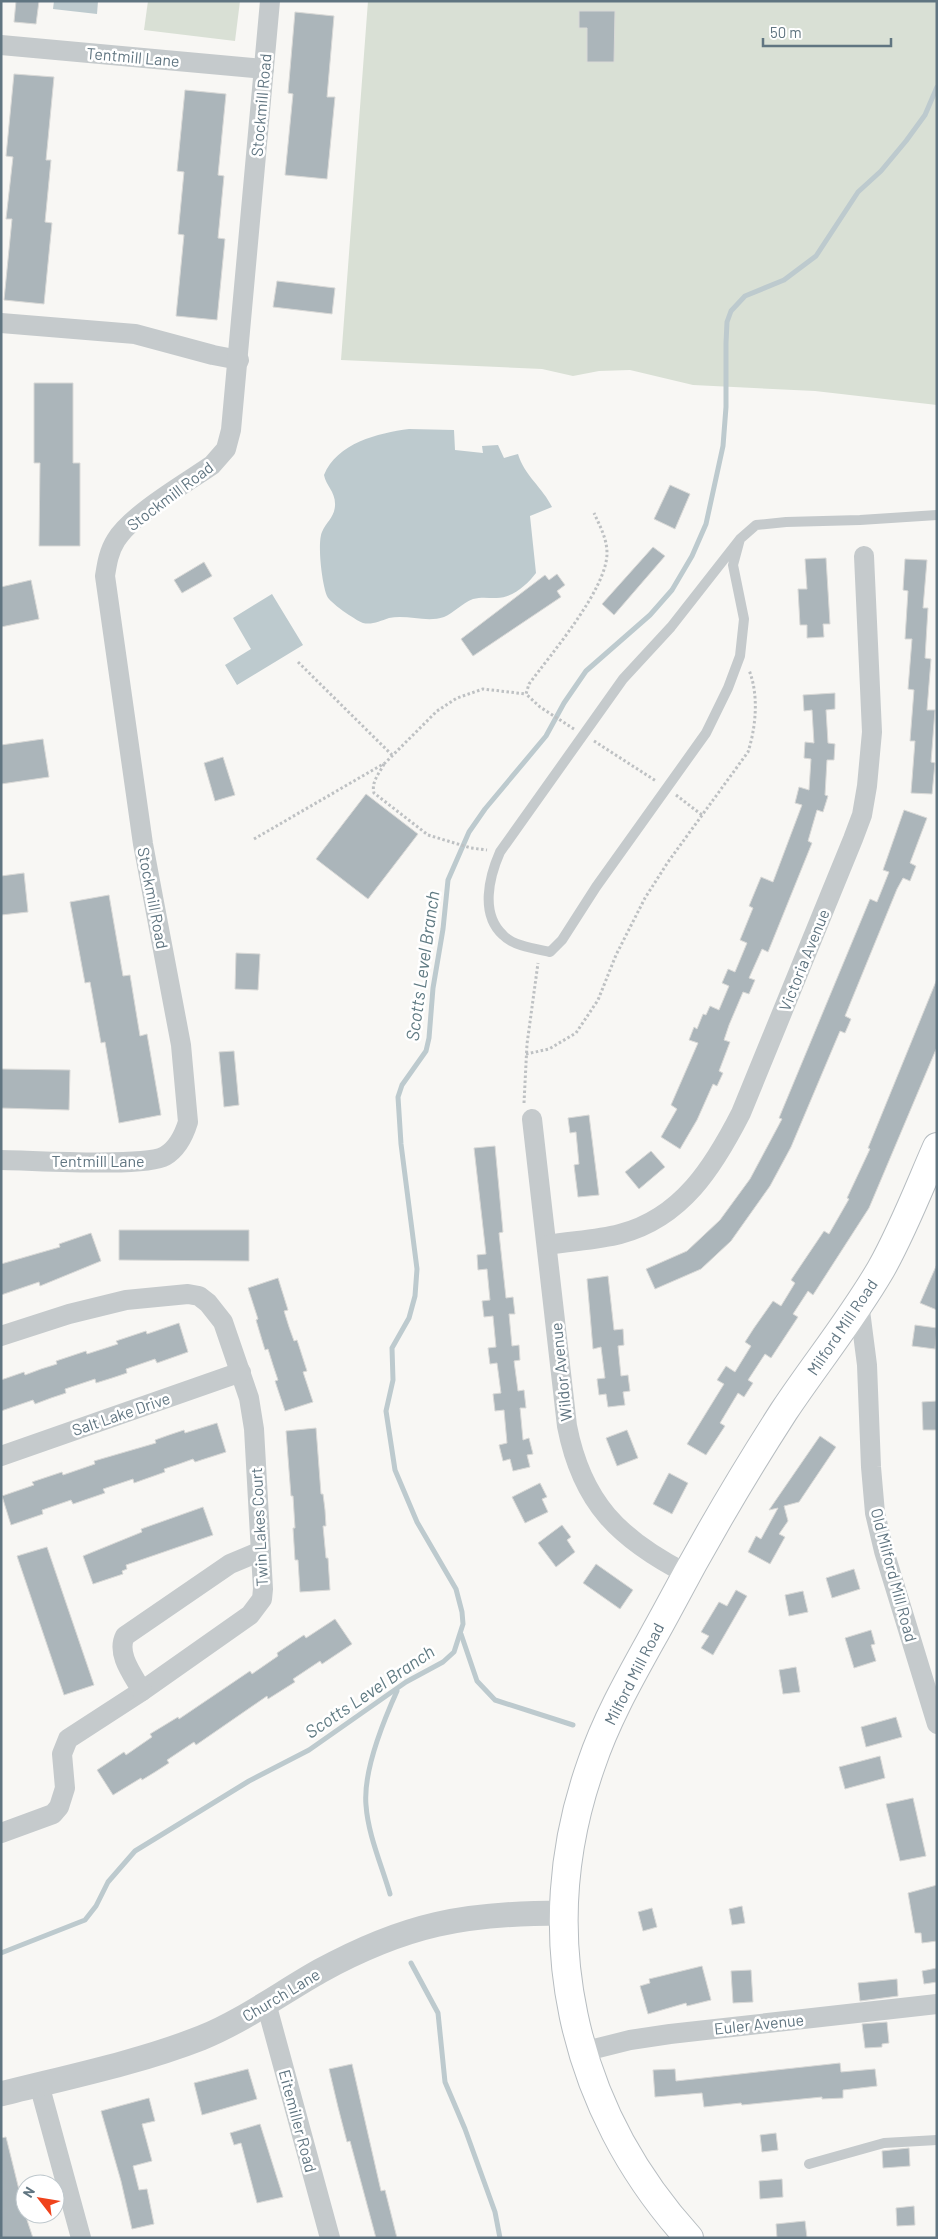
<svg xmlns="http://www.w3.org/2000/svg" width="938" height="2239" font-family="Barlow,sans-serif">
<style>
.green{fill:#d9e0d5}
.water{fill:#bdcace}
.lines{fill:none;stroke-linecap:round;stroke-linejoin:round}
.stream{stroke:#bdcace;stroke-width:5}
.building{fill:#abb5ba;stroke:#d9d9d7}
.secondary-casing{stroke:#b7bdc1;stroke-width:30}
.path{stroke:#bec1c3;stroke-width:3;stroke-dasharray:2.5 2.5;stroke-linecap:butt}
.service{stroke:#c5cacc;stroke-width:10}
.minor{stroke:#c5cacc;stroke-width:20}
.tertiary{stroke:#c5cacc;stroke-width:25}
.secondary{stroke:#fff;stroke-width:28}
.labels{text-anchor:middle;stroke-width:5;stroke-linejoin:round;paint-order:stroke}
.street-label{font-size:16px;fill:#607581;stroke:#fff}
.water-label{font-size:18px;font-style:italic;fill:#607b83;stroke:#fff}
</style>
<rect width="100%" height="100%" fill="#f8f7f4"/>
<g class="green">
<path d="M148,1H240L235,41L144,30Z"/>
<path d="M368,1H937V405L815,391L693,385L630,370L599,371L573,376L542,369L341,360Z"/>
</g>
<g class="water">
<path d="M54,1H98L97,14L53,9Z"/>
<path d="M409,429L454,430L455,450L483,453L482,446L498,445L504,458L518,454C524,475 543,488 552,507L530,516L536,573C527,585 511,599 495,598C487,598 481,597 473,599C462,603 454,613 444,617C426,623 407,614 389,618C380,621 372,625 363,623C355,620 329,602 327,596C322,584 317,543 322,532C326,522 334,518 335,506C336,492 326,486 324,475C337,443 378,433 409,429Z"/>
<path d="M272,594L303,645L237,685L225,665L251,649L233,618Z"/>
</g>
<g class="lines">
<g class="stream">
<path d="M461,1634L477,1681L495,1700L573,1725"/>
<path d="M390,1894C382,1866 368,1835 366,1805C363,1771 383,1722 397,1691"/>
<path d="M1,1953L85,1920L96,1906L108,1882L135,1851L249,1781L309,1750L406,1682L443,1662L454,1652L463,1624L462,1612L456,1589L417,1522L395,1470L386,1411L393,1380L392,1348L409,1318L415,1296L417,1269L401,1144L398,1097L402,1085L426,1051L429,1038L433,988L443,929L448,880L469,832L485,809L546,736L564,703L586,671L650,615L672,590L692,556L706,524L723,446L726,407V343L727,322L731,311L745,296L784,280L816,256L858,192L881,171L906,141L925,115L937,87"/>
<path d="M411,1963L438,2013L445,2082L465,2129L495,2212L500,2238"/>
</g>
</g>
<g class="building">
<path d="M16,1H39L36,24L14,22Z"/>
<path d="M579,11H615L614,62H587V28H579Z"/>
<path d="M295,12L334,16L327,97H335L327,179L285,175L293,94L288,93Z"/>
<path d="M14,74L54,77L46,160H51L45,222L52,223L44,304L4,300L12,219H6L13,157L6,156Z"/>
<path d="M185,90L226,94L218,175L224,176L218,238L225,239L217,320L176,316L184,235L178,234L184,172L177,171Z"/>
<path d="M277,281L335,288L332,314L273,307Z"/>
<path d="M34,383H73V463H80V546H39L40,463H34Z"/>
<path d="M670,485L690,494L675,529L654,519Z"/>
<path d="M653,547L665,556L614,615L602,604Z"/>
<path d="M826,558L830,624H823L824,637L807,638V625H800L798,589H807L805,559Z"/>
<path d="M905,559L927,560L923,608H928L925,658L931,659L927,710H935L931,762L935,763L932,794L911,793L915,741H910L914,690L908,689L912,639H905L908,591L903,590Z"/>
<path d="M204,562L212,576L182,593L174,580Z"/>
<path d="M557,574L565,585L557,591L561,597L473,656L461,639L545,575L549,580Z"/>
<path d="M31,580L39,619L1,627V587Z"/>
<path d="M835,693V709L826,710L828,743L835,744L834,760H827L825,795L828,796L823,812L817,810L808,841L812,843L768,952L762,949L749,978L755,980L749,994L743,992L729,1025L724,1040L730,1042L719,1071L723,1073L717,1086L713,1084L697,1120L680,1149L661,1137L677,1109L671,1105L698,1043L689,1040L694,1027L697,1029L703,1014L706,1015L710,1006L719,1010L729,986L722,983L728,969L735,972L747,943L740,940L753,908L749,906L761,877L773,882L802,805L795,803L799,787L809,790L811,759L804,758L805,742L814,743L812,710L804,711L803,695Z"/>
<path d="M43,739L49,777L1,784V745Z"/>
<path d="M223,757L235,795L215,801L204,763Z"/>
<path d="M366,794L418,834L368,899L316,859Z"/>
<path d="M904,810L927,818L910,863L916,866L910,881L903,878L897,889L845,1016L851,1019L845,1033L840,1031L791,1147L770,1186L731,1241L701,1269L655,1289L646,1269L687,1251L720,1220L750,1179L782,1119L779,1118L870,899L877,902L889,872L883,870Z"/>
<path d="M24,873L28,912L1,915V876Z"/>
<path d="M109,895L123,976L130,975L140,1036L147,1034L161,1115L119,1123L105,1042L101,1043L90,982L85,983L70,902Z"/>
<path d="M236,953L260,954L258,990L235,989Z"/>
<path d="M937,979V1047L869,1208L813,1295L808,1291L793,1314L798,1317L771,1358L765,1354L748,1380L753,1383L744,1397L738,1393L720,1423L725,1426L706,1455L687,1444L724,1384L717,1380L726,1366L735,1372L751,1346L745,1342L754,1328L773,1301L781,1306L795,1283L791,1280L824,1231L829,1234L849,1199L847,1198L870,1149L868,1148Z"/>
<path d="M234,1051L239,1105L224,1107L219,1052Z"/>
<path d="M1,1069L70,1070L69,1110L1,1108Z"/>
<path d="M589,1115L599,1195L578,1197L574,1165L579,1164L576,1132L570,1133L568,1118Z"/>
<path d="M495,1146L503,1232L499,1233L506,1298L513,1297L515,1314H509L512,1346L519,1345L520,1360L514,1361L518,1391L524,1390L526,1408H520L523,1440L529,1438L533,1454L527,1455L530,1467L513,1471L510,1459L503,1461L499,1445L507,1443L504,1410L495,1411L493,1394L501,1393L497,1363L490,1364L488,1348L496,1347L493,1316L484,1317L482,1301L490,1300L487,1269L478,1270L477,1255L486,1254L474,1148Z"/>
<path d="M651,1151L665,1167L639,1189L625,1172Z"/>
<path d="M119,1230H249V1261L119,1260Z"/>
<path d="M91,1233L101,1261L40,1286L39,1282L1,1295V1264L60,1247L59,1244Z"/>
<path d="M937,1264V1310L920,1303Z"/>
<path d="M608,1276L614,1330L623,1329L624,1345L618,1346L621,1376L628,1375L630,1391L623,1392L625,1405L608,1407L606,1394L599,1395L597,1379L605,1378L601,1347L593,1349L587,1279Z"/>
<path d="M278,1278L288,1310L284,1311L289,1327L294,1341L297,1340L307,1371L303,1372L313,1402L285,1411L275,1381L278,1380L273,1365L268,1349L265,1350L256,1320L258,1319L248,1288Z"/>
<path d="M179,1323L188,1352L157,1363L155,1359L126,1369L127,1373L112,1378L96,1383L95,1379L65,1389L66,1393L51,1398L35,1404L33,1400L1,1411V1380L24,1372L25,1375L41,1369L57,1364L56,1361L86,1351L87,1354L118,1344L116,1341L146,1331L147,1334Z"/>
<path d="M915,1325L937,1328L935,1349L912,1346Z"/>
<path d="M937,1401V1430H923L922,1402Z"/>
<path d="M217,1423L226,1452L195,1462L193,1459L179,1464L164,1469L165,1472L134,1483L133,1479L103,1489L105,1493L73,1504L71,1500L42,1510L43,1514L11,1525L2,1496L34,1485L32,1482L62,1472L63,1475L95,1464L94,1461L156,1443L155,1440L169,1435L184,1430L185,1433Z"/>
<path d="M316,1428L321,1494H323L325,1510L326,1526H323L326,1558H328L330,1590L300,1592L298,1560H295L293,1528H295L293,1496H291L286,1431Z"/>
<path d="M627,1430L638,1458L617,1466L606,1438Z"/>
<path d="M820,1436L836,1447L799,1502L784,1506L788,1521L779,1534L785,1537L770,1564L748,1552L756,1536L761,1539L778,1508L769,1510Z"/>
<path d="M669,1473L688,1483L672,1514L653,1504Z"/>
<path d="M540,1483L547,1497L542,1499L548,1512L525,1523L512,1497Z"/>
<path d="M203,1507L213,1535L126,1565L127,1569L122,1571L123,1574L93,1584L83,1556L142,1532L141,1529Z"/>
<path d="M562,1525L571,1537L567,1540L575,1552L556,1567L538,1543Z"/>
<path d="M47,1547L94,1685L64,1695L17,1556Z"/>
<path d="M596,1564L633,1590L620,1609L583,1583Z"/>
<path d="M854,1569L860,1589L832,1598L826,1578Z"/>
<path d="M736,1590L747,1596L713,1655L701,1648L709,1636L701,1632L719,1602L727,1606Z"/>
<path d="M803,1591L808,1612L789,1616L785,1595Z"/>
<path d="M335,1619L352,1644L322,1664L320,1661L293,1679L295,1682L268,1699L267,1696L196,1745L194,1742L167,1760L169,1763L155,1772L142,1780L141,1778L113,1795L97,1770L124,1752L126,1755L152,1737L150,1734L178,1717L179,1719L250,1671L252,1674L278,1656L277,1653L304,1635L306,1638Z"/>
<path d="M871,1630L875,1644L871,1645L876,1661L854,1668L845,1638Z"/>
<path d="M796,1667L800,1692L783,1694L779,1670Z"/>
<path d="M896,1717L902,1737L866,1747L861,1727Z"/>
<path d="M880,1756L885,1778L845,1789L839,1767Z"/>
<path d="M913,1798L926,1856L900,1861L886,1804Z"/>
<path d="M937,1885V1941L922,1943L921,1933H915L908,1893Z"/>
<path d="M742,1906L745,1923L732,1925L729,1909Z"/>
<path d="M652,1908L657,1927L643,1931L638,1912Z"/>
<path d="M702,1966L711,2000L687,2006L686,2003L648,2014L640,1986L650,1983L649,1979Z"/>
<path d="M937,1968V1982L924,1984L922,1971Z"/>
<path d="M751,1970L753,2002L733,2003L731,1971Z"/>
<path d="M897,1979L898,1996L860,2001L858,1983Z"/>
<path d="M887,2022L889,2043L882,2044V2047L865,2048L862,2024Z"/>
<path d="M840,2063L841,2072L875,2069L877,2086L843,2090V2098L822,2099V2097L742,2105L741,2103L704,2107L702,2093L655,2097L653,2070L675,2069L676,2081Z"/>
<path d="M352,2064L381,2191L385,2190L397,2238H376L350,2141L347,2142L338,2107L329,2069Z"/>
<path d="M248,2069L257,2099L202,2115L194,2083Z"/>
<path d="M149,2098L155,2121L142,2124L152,2161L133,2166L139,2190L147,2189L154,2224L132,2229L121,2181L101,2111Z"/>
<path d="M260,2124L283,2197L257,2203L241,2143L234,2145L230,2133Z"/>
<path d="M776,2133L778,2150L762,2152L760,2135Z"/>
<path d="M6,2137L25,2214L33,2238H1V2138Z"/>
<path d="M909,2148L910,2166L883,2168L882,2151Z"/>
<path d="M782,2179L783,2197L760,2199L759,2181Z"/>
<path d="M914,2206L915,2225L897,2226L896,2208Z"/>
<path d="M805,2221L807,2238H777L776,2224Z"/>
</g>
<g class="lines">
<defs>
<path id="secondary" d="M689,2238C571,2108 532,1932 591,1765C609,1711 640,1661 667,1611C703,1543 742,1476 784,1411C816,1363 852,1319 881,1269C903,1230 919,1188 937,1147"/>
</defs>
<use href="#secondary" class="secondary-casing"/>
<g class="path">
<path d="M298,662L392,755"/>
<path d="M574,729L540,707L526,694L529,684C551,654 607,589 607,553C607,539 600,526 594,513"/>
<path d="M594,741L656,781"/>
<path d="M384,764C379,774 371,782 374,793L428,835L471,848L487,850"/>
<path d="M676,795L702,815"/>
<path d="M254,839L385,763L437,711L457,698L483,689L526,694"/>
<path d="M526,1054L549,1049L576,1033L598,1000L616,955L645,898L668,862L748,752C756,727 759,695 749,670"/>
<path d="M524,1103L527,1044L538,963"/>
</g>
<g class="service">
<path d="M740,539L733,565L744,619L740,656L728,688L706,733L596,887L562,940L550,952C536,949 513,946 503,935C480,914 489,877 500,852L623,679L671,627L740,539L756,525L786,522L860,520L937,515"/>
<path d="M809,2164L884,2143L937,2140"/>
</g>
<g class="minor">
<path d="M1,45L264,69"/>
<path d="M1,323L135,334L213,355L239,360"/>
<path d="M532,1119L567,1426C582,1503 619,1539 687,1574"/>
<path d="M1,1160C31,1160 144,1168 165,1156C177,1149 184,1135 188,1122L181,1045L143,844L105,576C107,563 109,551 116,540C132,514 186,483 212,465L226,449L231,430L270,1"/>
<path d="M548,1245C571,1241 597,1240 620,1234C682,1218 714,1166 741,1113L853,839L862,815L867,786L872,732L864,556"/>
<path d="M859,1303L867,1365L871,1467L875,1513L884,1551L937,1724"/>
<path d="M1,1336L69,1314L126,1300L188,1294L199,1296L208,1303L223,1322L249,1398L254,1429L263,1589L262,1599L250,1615L142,1691L68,1739L62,1754L65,1788L59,1807L53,1814L1,1833"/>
<path d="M1,1456L241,1372"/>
<path d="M142,1691C133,1675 116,1654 125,1636L230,1564L261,1551"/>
<path d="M266,2003L330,2238"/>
<path d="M582,2052L630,2040L670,2034L937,2004"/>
<path d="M39,2084L81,2238"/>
</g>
<path class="tertiary" d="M1,2094C68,2077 137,2063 201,2038C243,2021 281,1993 320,1971C406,1924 465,1913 562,1913"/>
<use href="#secondary" class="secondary"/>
</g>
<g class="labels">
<g class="street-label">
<text transform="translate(133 57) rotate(5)" y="6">Tentmill Lane</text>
<text transform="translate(261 105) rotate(-85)" y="6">Stockmill Road</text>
<text transform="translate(170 496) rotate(-37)" y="6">Stockmill Road</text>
<text transform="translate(153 898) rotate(79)" y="6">Stockmill Road</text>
<text transform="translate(804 960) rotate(-68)" y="6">Victoria Avenue</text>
<text x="98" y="1167">Tentmill Lane</text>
<text transform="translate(842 1327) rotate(-56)" y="6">Milford Mill Road</text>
<text transform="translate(561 1372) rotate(-96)" y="6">Wildor Avenue</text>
<text transform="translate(121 1414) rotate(-19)" y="6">Salt Lake Drive</text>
<text transform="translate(259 1527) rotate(-93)" y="6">Twin Lakes Court</text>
<text transform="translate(894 1575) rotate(75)" y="6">Old Milford Mill Road</text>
<text transform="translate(634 1674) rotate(-63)" y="6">Milford Mill Road</text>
<text transform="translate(281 1995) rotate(-31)" y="6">Church Lane</text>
<text transform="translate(759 2024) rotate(-6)" y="6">Euler Avenue</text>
<text transform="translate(298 2121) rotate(75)" y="6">Eitemiller Road</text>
</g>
<g class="water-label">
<text transform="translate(423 966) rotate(-82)" y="6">Scotts Level Branch</text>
<text transform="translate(370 1692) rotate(-34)" y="6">Scotts Level Branch</text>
</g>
</g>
<rect width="938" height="2239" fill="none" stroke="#607581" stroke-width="5"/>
<g transform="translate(40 2199) rotate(301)"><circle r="24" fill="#ffffff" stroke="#bfc8cd"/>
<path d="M0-4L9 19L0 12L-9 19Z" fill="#ef431c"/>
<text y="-8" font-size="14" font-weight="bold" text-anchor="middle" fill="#607581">N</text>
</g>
<path d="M763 38v8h128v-8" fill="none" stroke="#607581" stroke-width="2.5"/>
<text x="770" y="38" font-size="15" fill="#607581" stroke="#ffffff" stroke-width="4" paint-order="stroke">50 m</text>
</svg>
